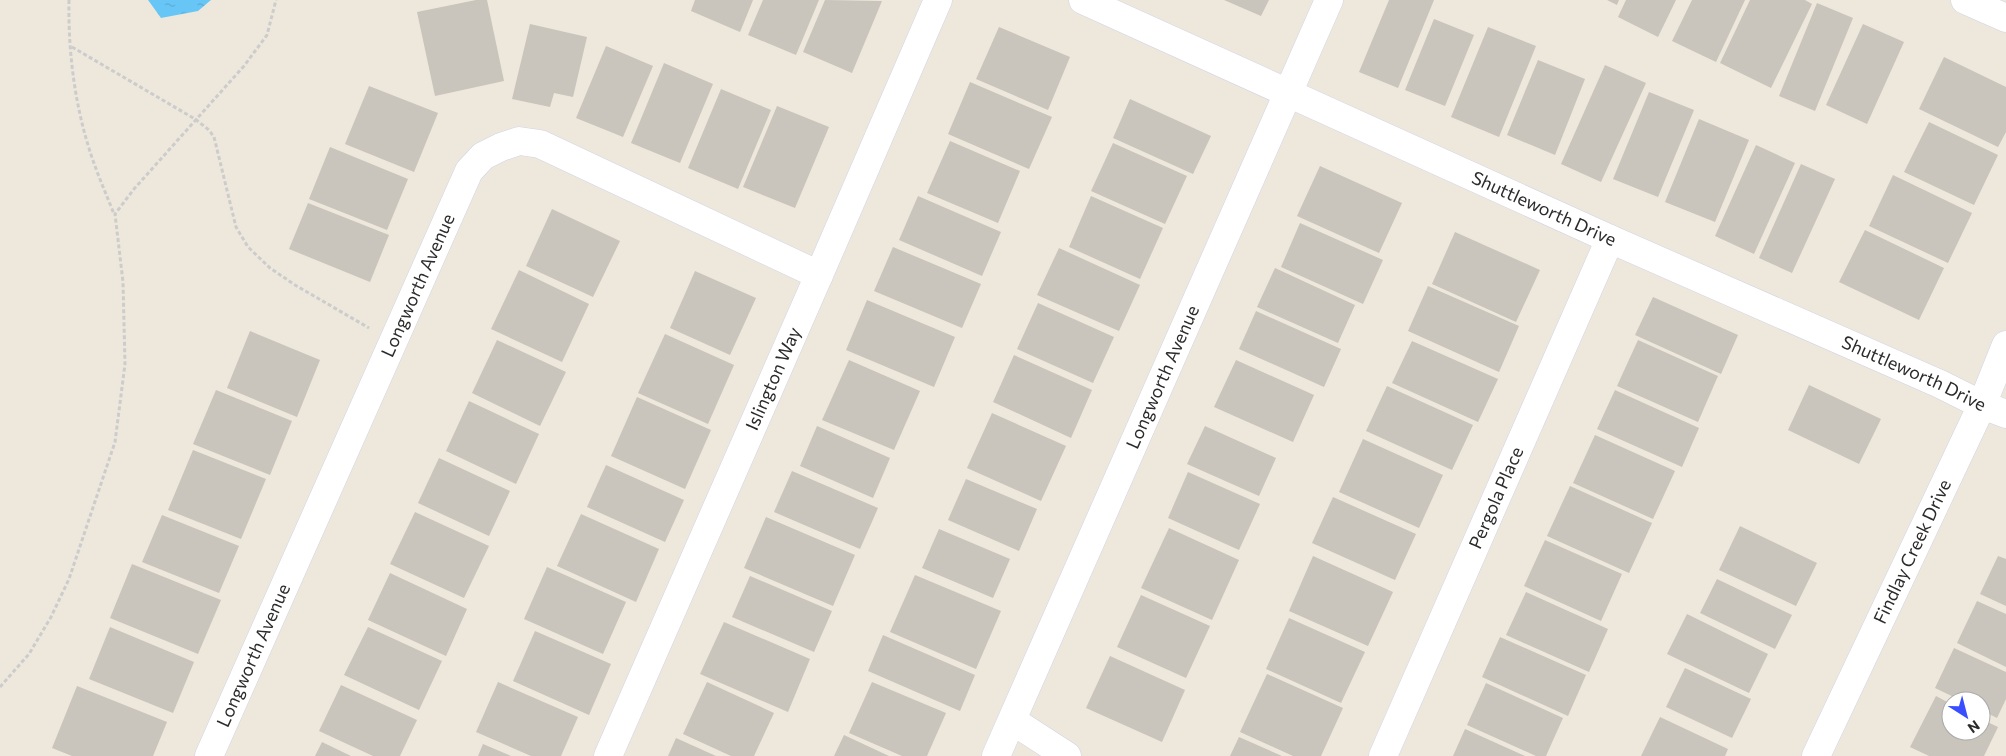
<svg xmlns="http://www.w3.org/2000/svg" width="2006" height="756" font-family="Commissioner,sans-serif">
<style>
.water{fill:url(#water-ripples)}
.building{fill:#c9c4bc}
.lines{fill:none;stroke-linecap:round;stroke-linejoin:round}
.street-casing{stroke:#d1d3e5;stroke-width:29}
.secondary-casing{stroke:#d1d3e5;stroke-width:29}
.path{stroke:#ccc;stroke-width:3;stroke-dasharray:4 2.5;stroke-linecap:butt}
.street{stroke:#fff;stroke-width:28}
.secondary{stroke:#fff;stroke-width:28}
.labels{text-anchor:middle;stroke-width:4.5;stroke-linejoin:round;paint-order:stroke}
.street-label{font-size:18px;fill:#2b2b2b;stroke:#fff}
</style>
<defs>
<pattern id="water-ripples" width="26" height="14" patternUnits="userSpaceOnUse" patternTransform="scale(1.25)"><rect width="26" height="14" fill="#68c6f7"/><path d="M2 4q2-2 4 0t4 0M15 11q2-2 4 0t4 0" fill="none" stroke="#5aaad4"/></pattern>
</defs>
<rect width="100%" height="100%" fill="#eee8dc"/>
<path class="water" d="M148,0H211L198,11L161,18Z"/>
<g class="building">
<path d="M476,0H487L504,81L435,96L417,12Z"/>
<path d="M695,0H753L740,32L691,11Z"/>
<path d="M763,0H819L796,55L748,35Z"/>
<path d="M825,0L882,1L852,73L803,52Z"/>
<path d="M1224,0H1269L1261,16Z"/>
<path d="M1389,0H1434L1398,88L1359,72Z"/>
<path d="M1607,0H1619L1617,5Z"/>
<path d="M1626,0H1676L1658,37L1618,17Z"/>
<path d="M1692,0H1745L1716,62L1672,41Z"/>
<path d="M1750,0H1805L1812,4L1771,88L1720,63Z"/>
<path d="M1817,3L1853,18L1815,111L1779,96Z"/>
<path d="M1434,19L1474,35L1445,106L1405,90Z"/>
<path d="M530,24L587,37L573,97L554,93L550,107L512,99Z"/>
<path d="M1863,24L1904,42L1867,124L1826,105Z"/>
<path d="M999,27L1070,57L1048,110L976,79Z"/>
<path d="M1488,27L1536,46L1499,137L1451,117Z"/>
<path d="M606,46L653,66L623,137L576,118Z"/>
<path d="M1944,57L2006,87V132L1998,147L1919,109Z"/>
<path d="M1538,60L1585,79L1555,155L1507,135Z"/>
<path d="M664,63L713,84L680,163L631,143Z"/>
<path d="M1605,65L1646,83L1601,182L1561,164Z"/>
<path d="M970,82L1052,117L1029,169L948,134Z"/>
<path d="M369,86L438,113L414,172L345,144Z"/>
<path d="M721,89L771,110L738,189L688,168Z"/>
<path d="M1649,92L1694,110L1658,197L1613,179Z"/>
<path d="M1130,99L1211,136L1193,174L1113,138Z"/>
<path d="M777,106L829,127L795,208L743,187Z"/>
<path d="M1699,119L1749,140L1715,222L1665,202Z"/>
<path d="M1929,122L1998,155L1974,205L1904,172Z"/>
<path d="M950,141L1020,171L998,223L927,193Z"/>
<path d="M1113,143L1187,176L1165,224L1091,191Z"/>
<path d="M1756,145L1795,163L1754,254L1715,236Z"/>
<path d="M330,147L408,179L387,230L309,199Z"/>
<path d="M1801,164L1835,179L1792,273L1759,258Z"/>
<path d="M1320,166L1402,203L1379,253L1297,216Z"/>
<path d="M1893,175L1972,213L1948,263L1869,226Z"/>
<path d="M918,196L1001,232L982,276L899,240Z"/>
<path d="M1091,196L1163,228L1140,279L1069,247Z"/>
<path d="M308,203L389,235L370,282L289,249Z"/>
<path d="M552,209L620,241L593,297L526,266Z"/>
<path d="M1300,223L1383,260L1363,304L1281,267Z"/>
<path d="M1865,230L1944,268L1919,320L1839,282Z"/>
<path d="M1455,232L1540,270L1516,322L1432,284Z"/>
<path d="M893,247L981,284L962,328L874,291Z"/>
<path d="M1059,248L1140,285L1119,331L1037,295Z"/>
<path d="M1275,268L1355,305L1338,343L1257,307Z"/>
<path d="M519,270L589,304L562,362L491,329Z"/>
<path d="M695,271L756,298L730,355L670,328Z"/>
<path d="M1428,286L1519,326L1499,372L1408,331Z"/>
<path d="M1653,297L1738,335L1721,374L1635,335Z"/>
<path d="M867,300L955,337L934,387L846,350Z"/>
<path d="M1038,303L1114,337L1093,383L1017,349Z"/>
<path d="M1256,311L1341,349L1324,387L1239,349Z"/>
<path d="M250,331L320,360L297,417L227,388Z"/>
<path d="M665,334L734,365L708,424L638,393Z"/>
<path d="M497,340L566,372L540,426L472,393Z"/>
<path d="M1638,340L1718,376L1698,422L1617,386Z"/>
<path d="M1412,341L1498,379L1478,422L1392,383Z"/>
<path d="M1014,355L1092,390L1071,438L993,402Z"/>
<path d="M849,360L920,391L894,450L822,420Z"/>
<path d="M1236,360L1314,395L1293,442L1214,407Z"/>
<path d="M1809,385L1881,419L1859,464L1788,430Z"/>
<path d="M1387,386L1473,425L1452,470L1366,431Z"/>
<path d="M216,390L292,421L270,475L193,444Z"/>
<path d="M1615,390L1699,428L1682,467L1597,429Z"/>
<path d="M637,397L711,430L685,489L611,456Z"/>
<path d="M469,401L539,434L516,484L446,451Z"/>
<path d="M992,413L1066,446L1041,501L967,468Z"/>
<path d="M817,426L890,458L873,498L800,466Z"/>
<path d="M1205,426L1276,458L1259,496L1187,464Z"/>
<path d="M1595,435L1675,471L1653,519L1573,483Z"/>
<path d="M1363,439L1443,475L1419,528L1339,492Z"/>
<path d="M193,450L266,479L241,539L168,510Z"/>
<path d="M439,458L510,491L489,536L418,503Z"/>
<path d="M606,465L684,500L665,542L587,507Z"/>
<path d="M792,471L878,508L860,549L774,512Z"/>
<path d="M1188,472L1260,504L1239,550L1168,518Z"/>
<path d="M966,479L1037,509L1019,551L948,520Z"/>
<path d="M1570,486L1652,523L1629,573L1547,536Z"/>
<path d="M1333,497L1416,534L1395,580L1312,543Z"/>
<path d="M415,512L489,546L464,598L390,564Z"/>
<path d="M581,514L659,549L636,602L557,566Z"/>
<path d="M162,515L239,546L219,593L142,562Z"/>
<path d="M766,517L855,555L833,606L744,568Z"/>
<path d="M1740,526L1817,563L1796,606L1719,570Z"/>
<path d="M1169,528L1239,560L1212,620L1141,588Z"/>
<path d="M939,529L1010,559L993,598L922,568Z"/>
<path d="M1545,540L1622,574L1601,621L1524,586Z"/>
<path d="M1313,556L1393,592L1368,646L1289,611Z"/>
<path d="M1998,556L2006,559V606L1980,594Z"/>
<path d="M132,564L221,600L198,654L110,618Z"/>
<path d="M547,567L626,602L603,654L524,619Z"/>
<path d="M390,573L467,609L446,656L368,620Z"/>
<path d="M915,575L1001,611L976,669L890,632Z"/>
<path d="M750,576L832,611L814,652L732,617Z"/>
<path d="M1717,579L1792,615L1775,649L1700,613Z"/>
<path d="M1526,592L1608,629L1589,672L1506,635Z"/>
<path d="M1141,595L1210,626L1186,678L1117,647Z"/>
<path d="M1977,601L2006,614V667L1957,643Z"/>
<path d="M1687,614L1768,654L1749,693L1667,654Z"/>
<path d="M1289,618L1365,652L1341,703L1266,669Z"/>
<path d="M724,622L810,659L788,712L700,674Z"/>
<path d="M110,627L194,662L173,713L89,679Z"/>
<path d="M368,627L442,661L419,710L344,675Z"/>
<path d="M535,631L611,664L589,715L513,681Z"/>
<path d="M883,635L975,675L960,711L868,671Z"/>
<path d="M1500,637L1586,675L1568,716L1482,677Z"/>
<path d="M1954,648L2006,672V699L1997,718L1981,710V701H1962L1935,688Z"/>
<path d="M1110,656L1185,690L1162,742L1086,708Z"/>
<path d="M1685,668L1751,699L1732,738L1666,707Z"/>
<path d="M1267,674L1343,708L1321,756H1293L1240,732Z"/>
<path d="M498,682L578,717L561,756H531L476,732Z"/>
<path d="M707,682L774,713L754,756H731L683,734Z"/>
<path d="M872,682L946,713L927,756H902L849,733Z"/>
<path d="M1486,683L1563,718L1546,756H1536L1467,725Z"/>
<path d="M341,685L417,720L400,756H373L319,731Z"/>
<path d="M77,686L167,722L153,756H72L52,748Z"/>
<path d="M1936,696L1951,704V731H1981V719L1998,727L1984,756H1929L1910,747Z"/>
<path d="M1660,717L1728,749L1725,756H1641Z"/>
<path d="M1465,729L1525,756H1453Z"/>
<path d="M844,735L889,756H834Z"/>
<path d="M1239,737L1282,756H1230Z"/>
<path d="M676,738L716,756H668Z"/>
<path d="M322,742L351,756H315Z"/>
<path d="M483,744L511,756H478Z"/>
</g>
<g class="lines">
<defs>
<g id="street">
<path id="s1" d="M1083,0L1610,239L1940,384L1982,405L2006,414"/>
<path d="M1965,0L2006,18"/>
<path d="M1013,721L1067,756"/>
<path id="s2" d="M209,756L469,171L483,156L501,147L519,141L540,144L819,275"/>
<path id="s3" d="M608,756L819,275L938,0"/>
<path id="s4" d="M996,756L1329,0"/>
<path id="s5" d="M1383,756L1610,239"/>
</g>
<g id="secondary">
<path id="s6" d="M1816,756L1982,405L2006,345"/>
</g>
</defs>
<use href="#street" class="street-casing"/>
<use href="#secondary" class="secondary-casing"/>
<g class="path">
<path d="M69,0C68,48 74,99 88,145C95,169 105,191 114,214"/>
<path d="M72,47L195,119L209,130L214,137L236,227L248,247L270,268L295,285L369,328"/>
<path d="M0,687L29,654L51,617L69,579L115,442L125,364L123,282L115,214L134,189L244,66L267,35L276,0"/>
</g>
<use href="#street" class="street"/>
<use href="#secondary" class="secondary"/>
</g>
<g class="labels">
<g class="street-label">
<text dy="6" stroke="none"><textPath href="#s1" startOffset="506">Shuttleworth Drive</textPath></text>
<text dy="6" stroke="none"><textPath href="#s2" startOffset="515">Longworth Avenue</textPath></text>
<text dy="6" stroke="none"><textPath href="#s1" startOffset="911">Shuttleworth Drive</textPath></text>
<text dy="6" stroke="none"><textPath href="#s3" startOffset="412">Islington Way</textPath></text>
<text dy="6" stroke="none"><textPath href="#s4" startOffset="414">Longworth Avenue</textPath></text>
<text dy="6" stroke="none"><textPath href="#s5" startOffset="282">Pergola Place</textPath></text>
<text dy="6" stroke="none"><textPath href="#s6" startOffset="226">Findlay Creek Drive</textPath></text>
<text dy="6" stroke="none"><textPath href="#s2" startOffset="110">Longworth Avenue</textPath></text>
</g>
</g>
<g transform="translate(1966 716) rotate(144)"><circle r="24" fill="#ffffff" stroke="#aaaaaa"/>
<path d="M0-4L9 19L0 12L-9 19Z" fill="#384eff"/>
<text y="-8" font-size="14" font-weight="bold" text-anchor="middle" fill="#2b2b2b">N</text>
</g>
</svg>
